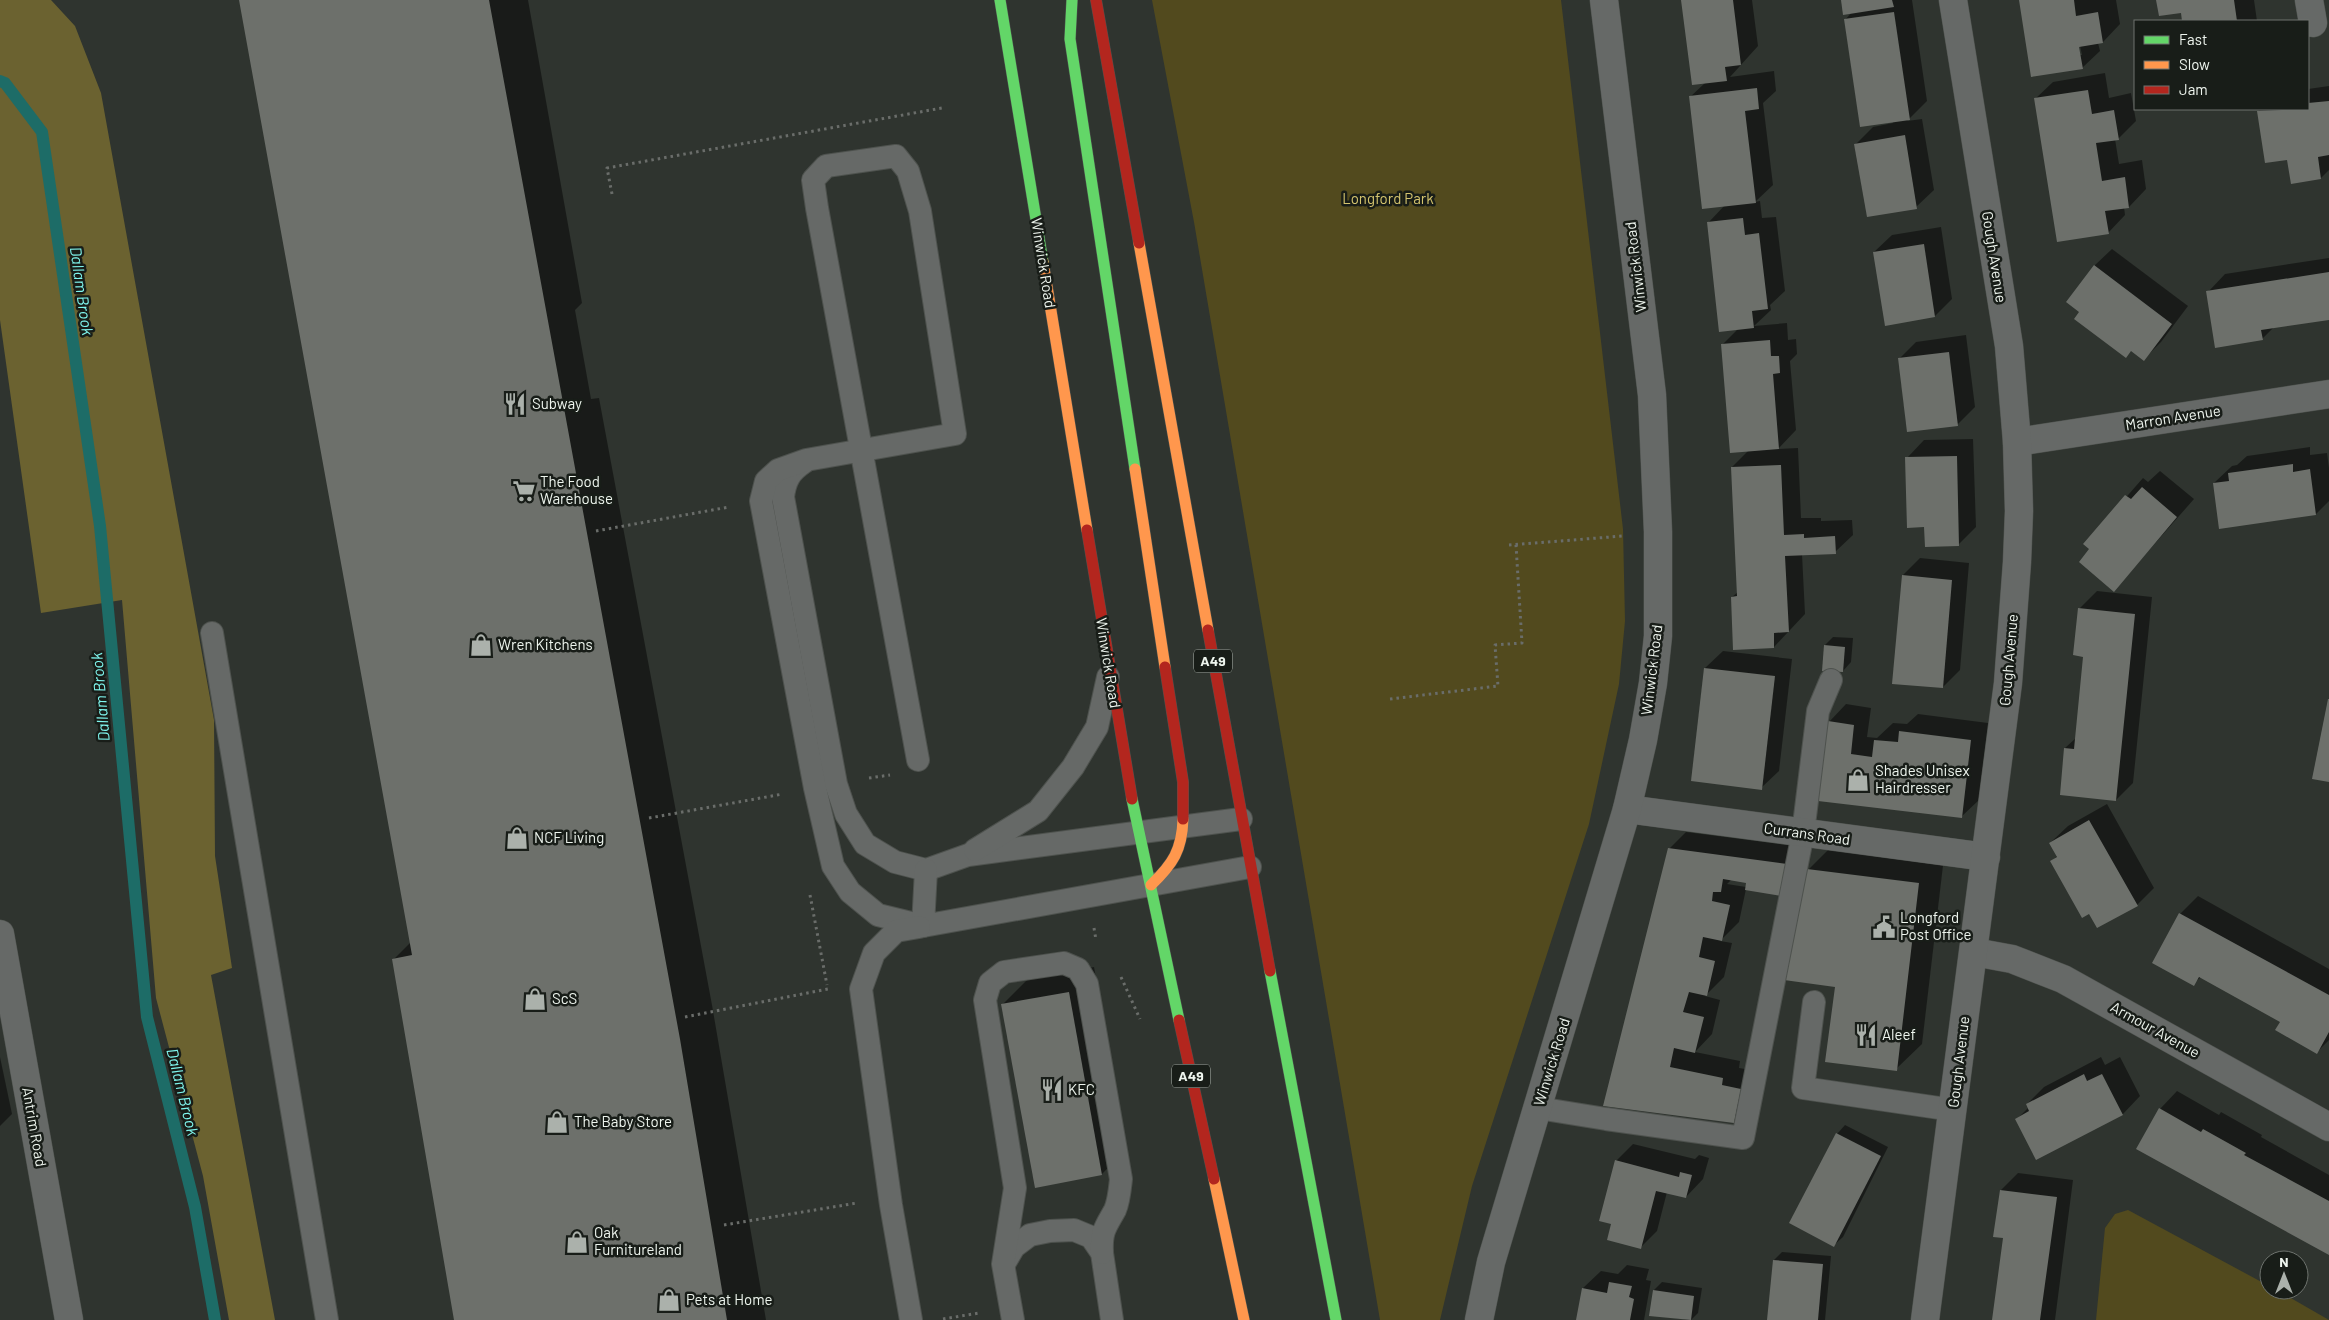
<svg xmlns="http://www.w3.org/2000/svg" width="2329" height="1320" font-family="Barlow,sans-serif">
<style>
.green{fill:#524a1e}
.forest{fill:#6b6230}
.shadow{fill:#0007;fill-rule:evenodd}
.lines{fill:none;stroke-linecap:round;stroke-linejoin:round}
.stream{stroke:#1d6c67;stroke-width:12}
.building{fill:#6d706b}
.lane-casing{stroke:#4e524e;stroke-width:24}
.street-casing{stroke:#4e524e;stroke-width:29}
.fast-casing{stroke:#4e524e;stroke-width:12}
.slow-casing{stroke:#4e524e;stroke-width:12}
.jam-casing{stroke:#4e524e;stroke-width:12}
.path{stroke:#6a6d6a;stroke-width:3;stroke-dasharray:2.5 4;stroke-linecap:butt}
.lane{stroke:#666967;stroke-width:22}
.street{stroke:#666967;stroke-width:28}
.fast{stroke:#63d668;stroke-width:11}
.slow{stroke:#ff974d;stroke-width:11}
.jam{stroke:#b3261e;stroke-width:11}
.labels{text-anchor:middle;stroke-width:5;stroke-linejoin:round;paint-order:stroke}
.shield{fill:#181d18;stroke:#aeb4ae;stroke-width:1}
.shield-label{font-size:14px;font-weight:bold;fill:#eef5ee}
.park-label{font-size:15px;fill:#d4c46e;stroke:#181d18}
.street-label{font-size:15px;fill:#eef5ee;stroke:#181d18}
.poi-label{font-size:15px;fill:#eef5ee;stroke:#181d18;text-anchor:start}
.water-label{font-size:16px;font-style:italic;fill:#80f7ef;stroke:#181d18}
</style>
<rect width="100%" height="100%" fill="#2f342f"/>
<g class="green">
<path d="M1152,0H1561L1623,529L1625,621L1619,684L1589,824L1472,1186L1440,1320H1380L1194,222Z"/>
<path d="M2128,1210L2269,1286V1290H2277L2329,1320H2096L2105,1228L2115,1214Z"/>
</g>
<path class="forest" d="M0,0H51L75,26L101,93L214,720L215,856L232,968L211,975L275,1320H229L203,1176L156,998L122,600L41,613L0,320Z"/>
<g class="shadow">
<path d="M240,0H528L582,303L575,310L591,399L599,398L712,1005L766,1320H456L393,960L411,942Z"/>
<path d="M1683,0H1752L1758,46L1730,77L1774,71L1776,91L1763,103L1773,185L1755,202L1760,201L1762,218L1776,217L1785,291L1770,305L1771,310L1754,326L1787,323L1788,340L1796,339L1797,354L1790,361L1796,430L1778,449L1798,448L1801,518H1821V521L1852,520L1853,535L1835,552L1802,554L1805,614L1774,647L1732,597L1738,592L1732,467L1749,450L1722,345L1738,329L1708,223L1725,205L1690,97L1705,83Z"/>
<path d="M1842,0H1912L1927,101L1907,121L1922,119L1934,190L1916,207L1856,144L1873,127L1893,123L1845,20L1852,12Z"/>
<path d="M2020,0H2116L2120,24L2103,42L2098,43L2100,51L2082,68ZM2077,41H2079L2082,55H2079Z"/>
<path d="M2158,0H2254L2257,21H2183L2182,12Z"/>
<path d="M2105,73L2109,98L2131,93L2136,121L2119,138L2115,139L2119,164L2142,160L2146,189L2129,207H2124L2125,215L2108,233L2035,99L2053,82Z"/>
<path d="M2329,86V170L2321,178L2288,159L2258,111L2261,109H2308V89Z"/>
<path d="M1941,227L1952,299L1935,316L1874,252L1892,235Z"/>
<path d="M2112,249L2188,306L2161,342L2144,359L2081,312L2094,266Z"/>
<path d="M2329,258V319L2274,327L2262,339L2208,292L2225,274Z"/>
<path d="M1966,335L1975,407L1958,424L1899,359L1916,342Z"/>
<path d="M1973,439L1976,527L1958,545L1925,526L1907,458L1924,440Z"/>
<path d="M2310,447V455L2327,453L2329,468V501L2316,514L2214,483L2232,466L2237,465L2247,456Z"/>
<path d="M2160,471L2194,499L2114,590L2091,549L2085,544L2143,478L2148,482Z"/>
<path d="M1920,558L1969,563L1960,670L1943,687L1903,575Z"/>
<path d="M2097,591L2152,597L2133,783L2116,800L2065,748L2077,737L2085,656L2079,609Z"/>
<path d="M1833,637L1853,638L1851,662L1843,671L1823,669L1825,645Z"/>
<path d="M1723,651L1792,659L1779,771L1761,788L1705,668Z"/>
<path d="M1846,704L1871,708L1867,737L1877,738L1893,723L1907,724L1918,714L1988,723L1979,800L1961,817L1820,800L1829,722Z"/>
<path d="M2107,804L2154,888L2137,905L2089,912L2051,862L2058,855L2050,843L2068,826Z"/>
<path d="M1686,832L1804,847L1799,878L1746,889L1739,922L1720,941L1732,943L1724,977L1705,996L1720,1000L1712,1034L1695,1052L1740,1061L1739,1068L1757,1071L1751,1104L1734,1121L1605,1105L1669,849ZM1732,879L1747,882L1746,887L1727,884Z"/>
<path d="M1834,844L1944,857L1922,1044L1896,1069L1837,986L1808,870Z"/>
<path d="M2198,896L2329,969V1040L2317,1052L2281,1021L2201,977L2193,984L2154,962L2180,914Z"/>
<path d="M1094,967L1127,1148L1102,1174L1036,1186L1002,1005L1028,979Z"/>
<path d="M0,1057L12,1114L0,1126Z"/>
<path d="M2101,1057L2105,1065L2120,1057L2140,1096L2123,1114L2037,1158L2017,1119L2029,1107L2027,1104L2044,1087Z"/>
<path d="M2177,1091L2219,1115L2221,1112L2262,1135L2261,1137L2329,1175V1253L2160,1109Z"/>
<path d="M1845,1125L1888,1147L1843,1237L1834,1245L1837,1134Z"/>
<path d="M1633,1144L1695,1159L1699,1155L1709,1158L1703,1179L1686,1197L1667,1192L1657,1231L1640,1248L1613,1223L1616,1161Z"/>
<path d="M2018,1173L2073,1180L2055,1320H1992L1994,1318L2005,1237L2001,1190Z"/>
<path d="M1782,1252L1831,1256L1825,1320H1768L1774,1260Z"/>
<path d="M1627,1265L1649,1269L1646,1280L1651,1281L1644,1320H1577L1583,1288L1601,1271L1618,1274Z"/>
<path d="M1662,1282L1702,1288L1698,1313L1691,1320L1650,1315L1654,1290Z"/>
</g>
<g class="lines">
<path class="stream" d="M0,81L5,83L42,132L100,526L147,1017L195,1207L215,1320"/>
</g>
<g class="building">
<path d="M239,0H489L680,1039L727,1320H454L392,959L412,955Z"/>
<path d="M1681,0H1733L1741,65L1725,67L1727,81L1692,85Z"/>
<path d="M1841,0H1892L1894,7L1843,15Z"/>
<path d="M2019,0H2074L2076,16L2098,12L2103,43L2079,47L2083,69L2031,77Z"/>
<path d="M2156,0H2234L2237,21H2182L2181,13L2159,16Z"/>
<path d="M1894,12L1910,120L1860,127L1844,19Z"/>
<path d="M1757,88L1759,109L1745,111L1756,203L1702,209L1689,96Z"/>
<path d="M2088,90L2092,114L2114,110L2119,140L2096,143L2102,181L2125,177L2129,208L2105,211L2109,234L2057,242L2034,98Z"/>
<path d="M2329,101V155L2318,157L2321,179L2291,184L2287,160L2265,163L2257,111L2308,109V103Z"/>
<path d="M1905,135L1917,209L1867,217L1854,144Z"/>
<path d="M1743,218L1745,235L1759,233L1768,309L1752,311L1754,328L1719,332L1707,222Z"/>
<path d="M1924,244L1935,317L1885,326L1873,252Z"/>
<path d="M2094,265L2172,324L2144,361L2131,351L2126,358L2074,319L2079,312L2066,302Z"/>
<path d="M2329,272V320L2261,330L2263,340L2215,348L2206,291Z"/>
<path d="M1770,340L1771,356H1779L1780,373L1773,374L1779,449L1730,453L1721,344Z"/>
<path d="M1949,352L1958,426L1907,432L1898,358Z"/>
<path d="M1957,456L1959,546L1925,547L1924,527L1907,528L1905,457Z"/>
<path d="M2293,464V472L2310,469L2316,515L2219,529L2213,483L2229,481L2228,473Z"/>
<path d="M1781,465L1784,535L1804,534V538L1835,536L1836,554L1785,556L1789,632L1774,633V648L1733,650L1731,597L1737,596L1731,467Z"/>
<path d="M2142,487L2177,517L2114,592L2079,562L2089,549L2083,544L2125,495L2131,499Z"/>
<path d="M1902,575L1952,580L1943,688L1892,684Z"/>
<path d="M2078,608L2135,614L2116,801L2060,795L2064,748L2074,749L2083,657L2073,655Z"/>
<path d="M1824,645L1845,647L1843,672L1822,671Z"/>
<path d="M1704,668L1775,676L1762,790L1691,781Z"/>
<path d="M2328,699H2329V782L2312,779Z"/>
<path d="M1828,721L1854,725L1851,754L1872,757L1874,740L1898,742L1899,731L1971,740L1962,818L1818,801Z"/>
<path d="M2089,820L2138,906L2097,928L2089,914L2082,918L2050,861L2057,857L2049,843Z"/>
<path d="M1668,848L1787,864L1782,896L1745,890L1746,883L1723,879L1721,892H1713L1712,901L1730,905L1722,941L1703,937L1699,957L1715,961L1707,996L1689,992L1683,1012L1704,1017L1695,1053L1674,1048L1670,1067L1723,1078L1722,1085L1741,1089L1734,1123L1603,1106Z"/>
<path d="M1807,869L1919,883L1897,1071L1825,1062L1835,987L1784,980Z"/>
<path d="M2179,913L2329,995V1032L2317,1054L2275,1030L2280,1022L2199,977L2194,986L2152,963Z"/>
<path d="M1069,992L1102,1175L1035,1188L1001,1004Z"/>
<path d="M2084,1074L2087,1081L2102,1074L2123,1115L2036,1160L2015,1119L2029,1111L2026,1104Z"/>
<path d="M2159,1108L2201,1132L2203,1129L2246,1153L2244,1155L2329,1201V1255L2136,1149Z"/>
<path d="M1836,1133L1881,1156L1834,1247L1789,1223Z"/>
<path d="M1615,1160L1679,1177L1680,1172L1692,1175L1686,1198L1656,1191L1641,1249L1607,1240L1611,1224L1599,1221Z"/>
<path d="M2000,1190L2057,1197L2040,1320H1992L2003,1238L1993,1237Z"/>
<path d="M1773,1260L1823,1264L1818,1320H1767Z"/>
<path d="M1609,1282L1632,1286L1629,1297L1634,1299L1630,1320H1576L1582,1288L1607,1293Z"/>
<path d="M1653,1290L1694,1296L1691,1320L1649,1316Z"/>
</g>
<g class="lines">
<defs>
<g id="lane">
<path d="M803,463C790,472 785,480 783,497L836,784L846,814L865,844L895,862L926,870L968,855L1241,819"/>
<path d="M212,633L327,1320"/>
<path d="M918,760L817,208L813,180L826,166L896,156L908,171L920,211L955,434L806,460L778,470L766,481L761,501L815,788L833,866L850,892L878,915L923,926"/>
<path d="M975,850L1038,811L1073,767L1097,727L1108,677"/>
<path d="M926,870L923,926L1250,867"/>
<path d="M1814,1002L1803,1088L1953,1110"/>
<path d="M1538,1108L1606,1119L1743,1138L1803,833L1818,711L1831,680"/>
<path d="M1004,1264L1014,1247L1030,1235L1050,1231L1074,1230L1091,1237L1102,1253L1112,1320"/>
<path d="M911,1320L891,1205L861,989L874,953L896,931L919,927"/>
<path d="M1013,1320L1003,1264L1015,1188L985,1000L990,983L1004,972L1064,963L1078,969L1087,984L1121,1179C1120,1188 1119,1201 1115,1210C1105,1228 1101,1231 1102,1253"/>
</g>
<g id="street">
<path d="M2309,0L2313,23"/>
<path d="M2017,442L2329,394"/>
<path d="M1627,809L1986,857"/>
<path d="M0,934L69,1320"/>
<path d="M1974,952L2012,959L2063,979L2329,1127"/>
<path d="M1479,1320L1491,1262L1627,809L1643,740L1653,683L1658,636V532L1652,395L1604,0"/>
<path d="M1925,1320L2008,683L2017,562L2019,511L2017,442L2009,346L1953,0"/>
</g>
<g id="fast">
<path d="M1000,0L1043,262"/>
<path d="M1072,0L1070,39L1135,469"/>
<path d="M1132,799L1179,1020"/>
<path d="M1270,971L1336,1320"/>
</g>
<g id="slow">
<path d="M1139,243L1208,630"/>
<path d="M1043,262L1087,530"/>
<path d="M1135,469L1165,667"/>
<path d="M1151,885C1173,864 1182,850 1183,819"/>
<path d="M1214,1179L1244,1320"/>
</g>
<g id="jam">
<path d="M1096,0L1139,243"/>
<path d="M1087,530L1132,799"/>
<path d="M1208,630L1270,971"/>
<path d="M1165,667L1183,782V819"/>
<path d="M1179,1020L1214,1179"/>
</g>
</defs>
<use href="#lane" class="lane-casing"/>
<use href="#street" class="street-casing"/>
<use href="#fast" class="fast-casing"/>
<use href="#slow" class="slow-casing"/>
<use href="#jam" class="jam-casing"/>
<g class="path">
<path d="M612,194L607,168L942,108"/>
<path d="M596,531L729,507"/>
<path d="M1509,545L1623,536"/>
<path d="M1390,699L1498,686L1495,645L1522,643L1516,545"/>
<path d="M869,778L890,775"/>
<path d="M649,818L783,794"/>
<path d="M810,895L827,985"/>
<path d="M1094,928L1096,940"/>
<path d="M1121,977L1140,1019"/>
<path d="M685,1017L828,989"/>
<path d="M724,1225L857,1203"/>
<path d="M943,1319L979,1313"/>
</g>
<use href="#lane" class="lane"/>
<use href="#street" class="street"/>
<use href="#fast" class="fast"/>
<use href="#slow" class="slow"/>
<use href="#jam" class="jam"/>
</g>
<defs>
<symbol id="restaurant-bare" viewBox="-9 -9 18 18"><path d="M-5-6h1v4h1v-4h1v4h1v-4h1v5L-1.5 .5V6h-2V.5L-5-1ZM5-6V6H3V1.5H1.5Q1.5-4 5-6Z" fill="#abb1ab" stroke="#181d18" stroke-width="2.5" paint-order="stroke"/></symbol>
<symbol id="supermarket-bare" viewBox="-9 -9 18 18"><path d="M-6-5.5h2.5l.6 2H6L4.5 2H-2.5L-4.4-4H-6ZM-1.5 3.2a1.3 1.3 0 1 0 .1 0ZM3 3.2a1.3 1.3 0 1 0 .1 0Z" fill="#abb1ab" stroke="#181d18" stroke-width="2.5" paint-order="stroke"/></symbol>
<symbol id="shop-bare" viewBox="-9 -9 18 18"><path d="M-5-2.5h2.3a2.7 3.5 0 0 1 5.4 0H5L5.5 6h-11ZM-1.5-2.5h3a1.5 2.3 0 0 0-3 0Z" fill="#abb1ab" stroke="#181d18" stroke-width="2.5" paint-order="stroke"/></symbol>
<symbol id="civic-bare" viewBox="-9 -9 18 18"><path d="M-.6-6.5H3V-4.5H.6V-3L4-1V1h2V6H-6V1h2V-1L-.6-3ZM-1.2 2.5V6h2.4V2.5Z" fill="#abb1ab" stroke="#181d18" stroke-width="2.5" paint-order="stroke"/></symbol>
</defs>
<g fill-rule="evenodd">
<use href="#restaurant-bare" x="499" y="388" width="32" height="32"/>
<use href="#supermarket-bare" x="508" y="475" width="32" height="32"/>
<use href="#shop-bare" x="465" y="629" width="32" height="32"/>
<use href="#shop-bare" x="1842" y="764" width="32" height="32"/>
<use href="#shop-bare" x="501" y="822" width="32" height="32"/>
<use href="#civic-bare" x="1868" y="911" width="32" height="32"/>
<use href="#shop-bare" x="519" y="983" width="32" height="32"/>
<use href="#restaurant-bare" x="1850" y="1019" width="32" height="32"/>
<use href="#restaurant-bare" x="1036" y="1074" width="32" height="32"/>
<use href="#shop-bare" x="541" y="1106" width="32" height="32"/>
<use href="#shop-bare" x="561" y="1226" width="32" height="32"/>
<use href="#shop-bare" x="653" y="1284" width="32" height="32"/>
</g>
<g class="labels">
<g class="shield">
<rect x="1194" y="649.5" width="38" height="23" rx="4"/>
<rect x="1172" y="1064.5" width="38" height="23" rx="4"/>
</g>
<g class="shield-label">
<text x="1213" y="666">A49</text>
<text x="1191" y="1081">A49</text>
</g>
<g class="park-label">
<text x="1388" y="204">Longford Park</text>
</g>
<g class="street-label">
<text transform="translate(1994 257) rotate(81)" y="5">Gough Avenue</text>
<text transform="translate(1043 263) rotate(81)" y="5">Winwick Road</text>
<text transform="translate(1636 267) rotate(-97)" y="5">Winwick Road</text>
<text transform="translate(2173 418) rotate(-9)" y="5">Marron Avenue</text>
<text transform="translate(2009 660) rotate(-85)" y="5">Gough Avenue</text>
<text transform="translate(1108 663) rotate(81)" y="5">Winwick Road</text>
<text transform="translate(1652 670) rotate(-83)" y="5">Winwick Road</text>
<text transform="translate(1807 834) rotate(8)" y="5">Currans Road</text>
<text transform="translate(2155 1030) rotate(29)" y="5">Armour Avenue</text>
<text transform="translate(1552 1062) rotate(-73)" y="5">Winwick Road</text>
<text transform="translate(1959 1062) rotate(-83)" y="5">Gough Avenue</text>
<text transform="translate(34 1127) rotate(80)" y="5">Antrim Road</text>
</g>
<g class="poi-label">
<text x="532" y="409">Subway</text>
<text x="540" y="487">The Food<tspan x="540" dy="17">Warehouse</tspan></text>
<text x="498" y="650">Wren Kitchens</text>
<text x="1875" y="776">Shades Unisex<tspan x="1875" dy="17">Hairdresser</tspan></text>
<text x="534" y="843">NCF Living</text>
<text x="1900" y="923">Longford<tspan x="1900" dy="17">Post Office</tspan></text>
<text x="552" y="1004">ScS</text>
<text x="1882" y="1040">Aleef</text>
<text x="1068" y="1095">KFC</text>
<text x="574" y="1127">The Baby Store</text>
<text x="594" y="1238">Oak<tspan x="594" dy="17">Furnitureland</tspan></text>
<text x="686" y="1305">Pets at Home</text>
</g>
<g class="water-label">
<text transform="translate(82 291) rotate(82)" y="6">Dallam Brook</text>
<text transform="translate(100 697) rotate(-95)" y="6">Dallam Brook</text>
<text transform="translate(183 1092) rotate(76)" y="6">Dallam Brook</text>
</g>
</g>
<rect x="2134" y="20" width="175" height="90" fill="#181d18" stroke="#6e736e"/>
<rect x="2144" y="36" width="25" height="8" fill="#63d668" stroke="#6e736e"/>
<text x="2179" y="45" font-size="15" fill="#eef5ee">Fast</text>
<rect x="2144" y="61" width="25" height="8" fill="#ff974d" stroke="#6e736e"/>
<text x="2179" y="70" font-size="15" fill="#eef5ee">Slow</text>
<rect x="2144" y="86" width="25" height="8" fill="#b3261e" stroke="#6e736e"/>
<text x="2179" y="95" font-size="15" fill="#eef5ee">Jam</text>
<g transform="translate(2284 1275)"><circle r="24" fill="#181d18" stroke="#6e736e"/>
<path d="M0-4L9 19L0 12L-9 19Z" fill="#abb1ab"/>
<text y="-8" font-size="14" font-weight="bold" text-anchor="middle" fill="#eef5ee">N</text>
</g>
</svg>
